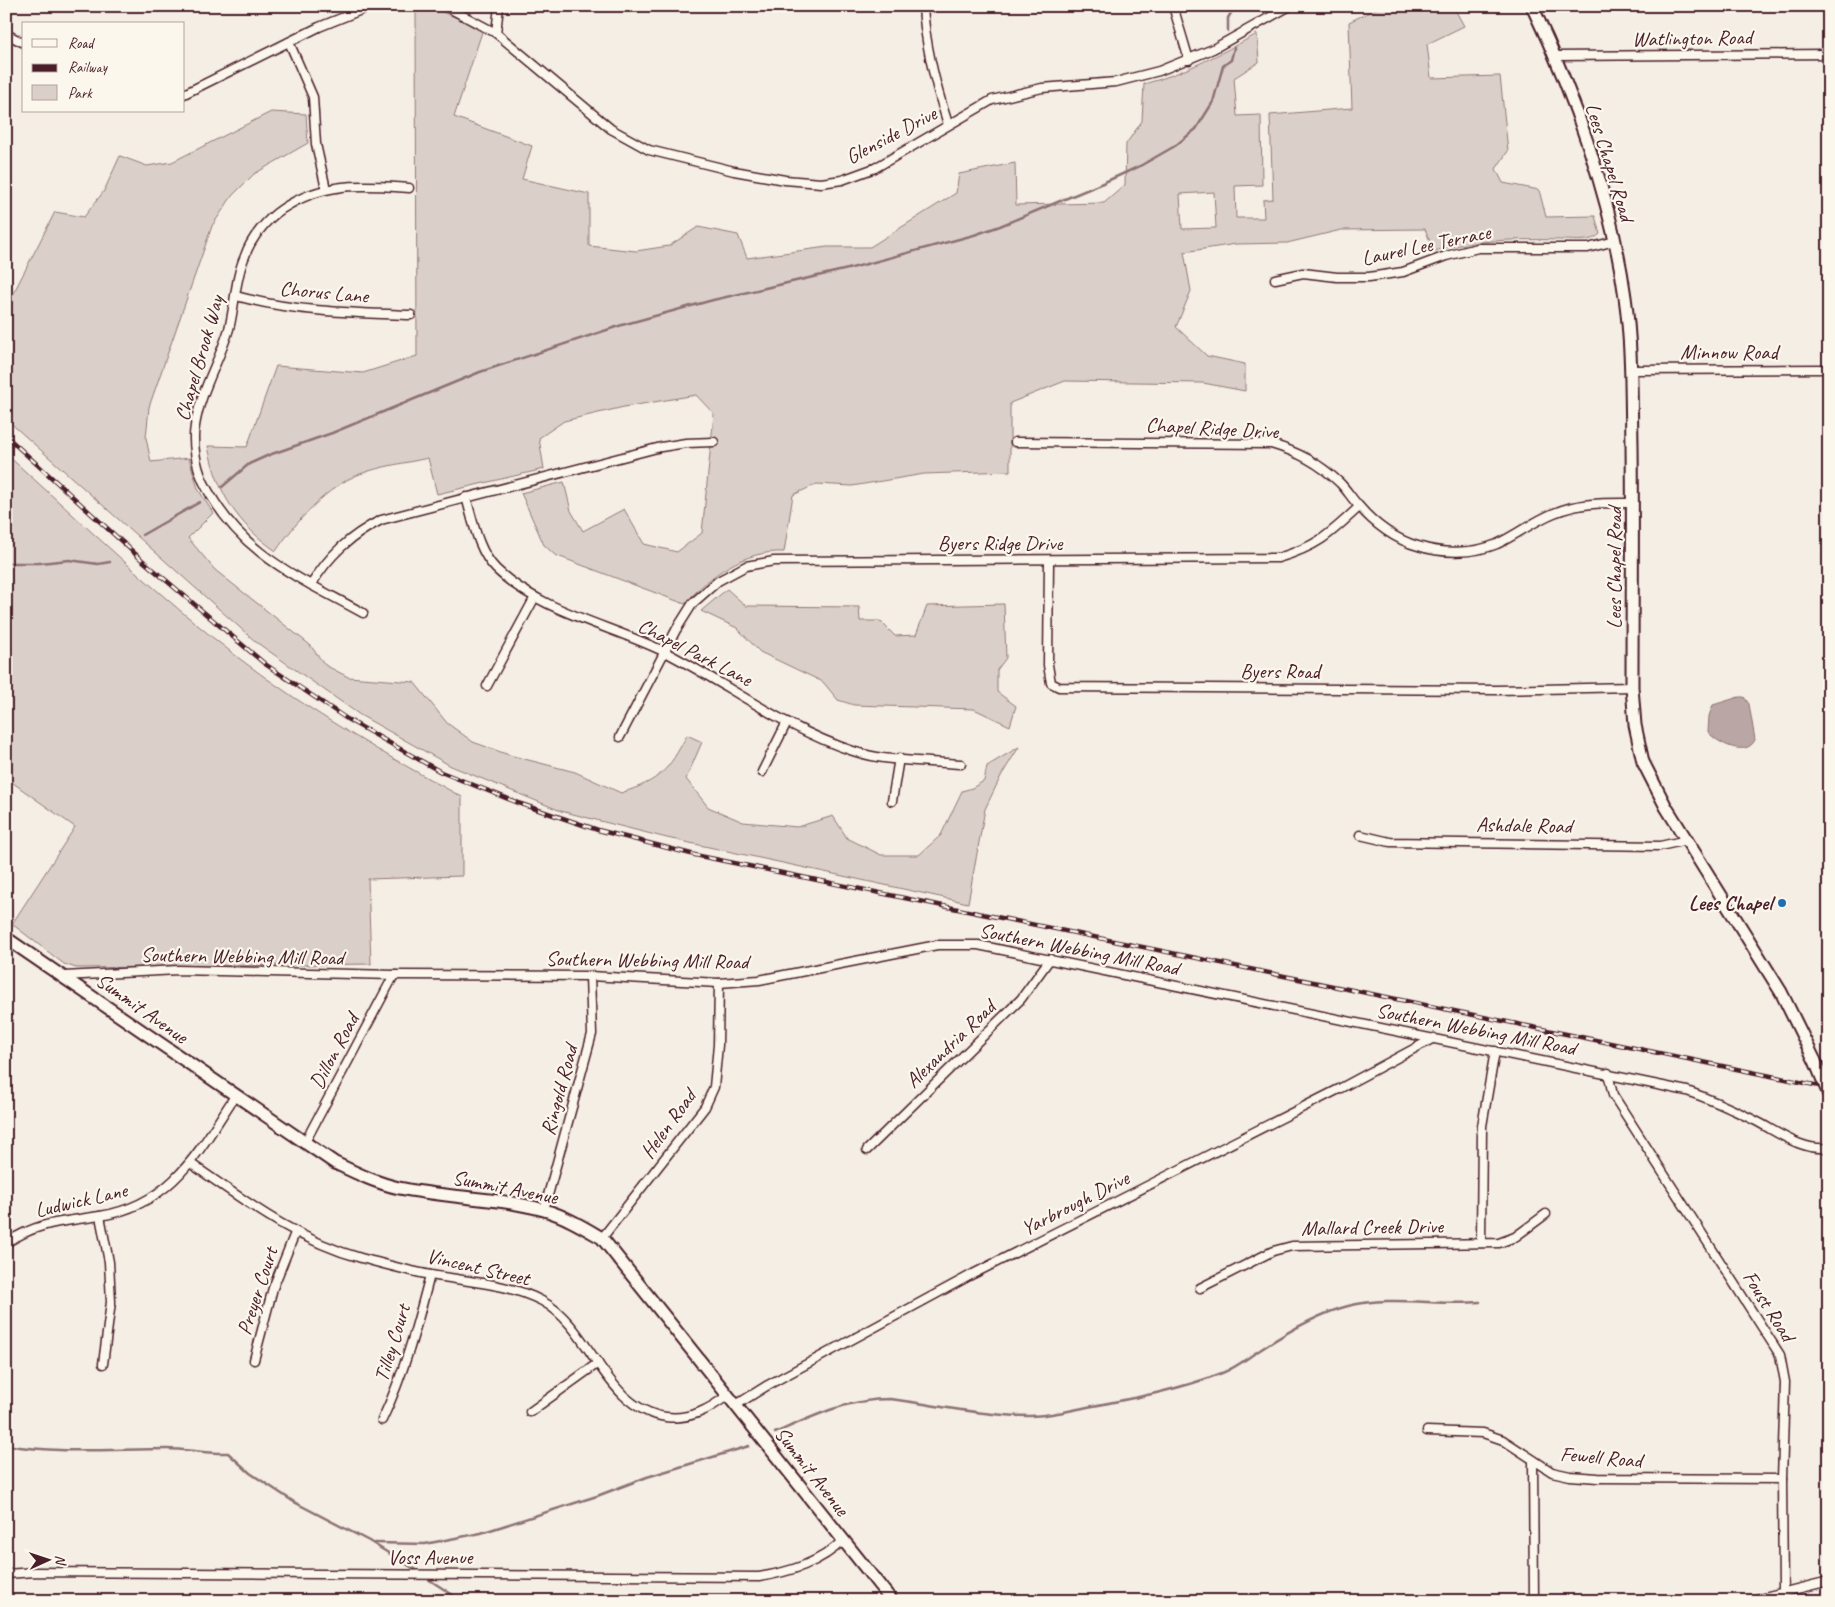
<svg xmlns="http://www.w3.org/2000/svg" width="1835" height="1607" font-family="Caveat,sans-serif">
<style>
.green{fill:#dbd0c9;stroke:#92787a;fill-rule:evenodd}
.water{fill:#baa7a5;stroke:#8d7174}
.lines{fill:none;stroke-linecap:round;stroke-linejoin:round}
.stream{stroke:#8d7174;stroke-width:2.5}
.minor-casing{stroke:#4a1f2b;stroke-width:11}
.secondary-casing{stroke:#4a1f2b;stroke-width:15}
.minor{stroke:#fbf7ec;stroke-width:8}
.secondary{stroke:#fbf7ec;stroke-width:11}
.rail-casing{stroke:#4a1f2b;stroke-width:4.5}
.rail{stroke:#fbf7ec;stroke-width:2.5;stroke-dasharray:8;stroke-linecap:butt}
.secondary-bridge-casing{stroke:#4a1f2b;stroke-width:15;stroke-linecap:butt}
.secondary-bridge{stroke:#fbf7ec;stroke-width:11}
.poi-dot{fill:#1f6fb2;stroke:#fbf7ec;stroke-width:2}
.labels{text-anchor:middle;stroke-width:4.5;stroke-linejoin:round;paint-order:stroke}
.street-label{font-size:21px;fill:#4a1f2b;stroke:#fbf7ec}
.poi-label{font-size:21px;font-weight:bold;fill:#4a1f2b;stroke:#fbf7ec;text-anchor:end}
</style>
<rect width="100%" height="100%" fill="#f4eee4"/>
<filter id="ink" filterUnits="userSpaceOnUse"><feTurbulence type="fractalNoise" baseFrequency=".02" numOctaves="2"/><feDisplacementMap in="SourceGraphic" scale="10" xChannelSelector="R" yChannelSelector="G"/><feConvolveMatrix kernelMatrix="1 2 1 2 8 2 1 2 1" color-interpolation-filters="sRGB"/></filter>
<g filter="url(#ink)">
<g class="green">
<path d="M1382,6H1453L1464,26L1427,44L1431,78L1500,76L1508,151L1496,169L1503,183L1539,190L1546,217L1595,216L1600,234C1591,243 1576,240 1564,240C1518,239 1478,239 1434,251L1425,229L1341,230L1287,243L1236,244L1184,252L1191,291L1176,327L1207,356L1245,364V391L1203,383L1065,381L1010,403V471L924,474L852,486L817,484L793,495L784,552C745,550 709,575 685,604L555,555L544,545L521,493L564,482L571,511L583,531L624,509L644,544L677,552L702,533L714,414L696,395L624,407L564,421L539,438L544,469L437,494L428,458C406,463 381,466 360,474C327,486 295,523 276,551C237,524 217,492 208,446L247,447L276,366L363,373L417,356L416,7C442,9 461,19 482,32L454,117L532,146L522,179L589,194V246L636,251L669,246L698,227L738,235L747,258L827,247H870L956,193L959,174L1015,163L1016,205L1104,203L1125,185L1126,144L1142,121L1144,84C1185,73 1220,54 1257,34L1259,62L1234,78L1237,116L1261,115L1262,185L1235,186L1236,218H1264L1263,200L1273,199L1270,115L1352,108L1349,22ZM1214,192L1216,228L1182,229L1180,194Z"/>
<path d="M271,112L306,114L308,143L254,174L232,196L212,226L149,407L146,438L151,462L189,458L198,489L213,513L188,538L215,570L310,645L325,665L348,677L414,682L447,723L473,742L509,755L575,772L621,793C661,780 668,771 687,735L702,742L686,779L708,807L743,822L797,827L833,816L847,838L881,855H919L941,835L962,791L972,788L984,781L987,766L1019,747L1001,776L985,809L968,903L667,838L561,811L451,766L360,715L256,642L6,419V292L13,294L55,212L84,217L104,191L120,156L147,166L172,162Z"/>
<path d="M6,454C83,523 158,596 240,659C310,712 385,755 462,797V876L368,879L371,964L76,968L64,964L12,924L75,827L6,778Z"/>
<path d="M727,589L746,606L859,607L860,621H880L895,636L916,635L927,606L1004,604L1006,658L997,670V692L1016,706L1010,726L974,709L854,705L838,700L823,682L760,652L737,628L701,611Z"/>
</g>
<path class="water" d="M1739,697H1744L1749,704L1755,740C1746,758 1717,743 1708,732L1709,716L1713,705Z"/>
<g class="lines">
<g class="stream">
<path d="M1228,31V18L1235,6"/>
<path d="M222,487L249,464L269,455L332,433L480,372L622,325L713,300L848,269L974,235L1000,226L1096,186L1140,166L1175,146L1196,129L1213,102L1223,66L1231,60L1234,48"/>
<path d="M142,535L200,502"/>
<path d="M6,563H40L69,560L98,564L110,562"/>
<path d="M775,1433C813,1416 848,1399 890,1399C936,1405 984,1416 1030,1416C1052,1416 1072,1410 1093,1406C1136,1398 1181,1389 1222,1373C1237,1367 1247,1358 1260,1350C1287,1332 1317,1314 1348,1306C1393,1295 1436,1306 1480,1302"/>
<path d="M6,1445C59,1454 113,1449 167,1449C187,1449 207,1454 228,1453L250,1473L294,1502L369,1541L419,1572"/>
<path d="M375,1543L425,1544L481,1533L597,1496L647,1477L749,1446"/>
<path d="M425,1577L462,1601"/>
</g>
<defs>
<g id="minor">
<path d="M445,6L496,33L611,129L649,150L734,171L785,180L821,183L842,180L875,168L992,100L1042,88L1116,82L1159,71L1213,49L1290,6"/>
<path d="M923,6C925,45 936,87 948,124"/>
<path d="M1173,6L1189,60"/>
<path d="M496,33L499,6"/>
<path d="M6,34L24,43"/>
<path d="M289,42L313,97L316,144L326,189"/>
<path d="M1555,56L1829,54"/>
<path d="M184,94L319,27L371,6"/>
<path d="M1275,279L1303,273L1337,277H1369L1403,272L1446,256L1478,248H1588L1615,241"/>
<path d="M236,296C295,312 350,313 411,315"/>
<path d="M1630,370L1829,369"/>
<path d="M1015,442L1271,444C1298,452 1319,463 1340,483C1347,490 1352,499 1359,506C1374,524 1396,540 1418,546C1442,554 1473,554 1497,544C1516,535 1534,521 1554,513C1580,502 1605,503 1632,503"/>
<path d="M466,497C473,521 478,551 496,569C539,611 612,626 665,652C728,684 785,729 853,751C885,762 927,761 961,764"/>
<path d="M1049,560L1048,665L1051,683L1059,687L1497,690L1632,687"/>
<path d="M311,585C329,555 350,536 381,520L661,447L686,443L714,442"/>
<path d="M363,613C296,576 239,554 203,481C196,465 192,443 195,426C200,392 219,362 229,329C235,306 235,278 245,256C251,238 267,219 282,209C324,181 362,185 409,188"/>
<path d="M487,686L535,597"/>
<path d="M620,737L676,630L693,603L718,581L746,566L774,561L1278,558C1318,546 1329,535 1359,507"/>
<path d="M762,772L787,722"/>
<path d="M892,801L899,758"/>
<path d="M1360,835L1390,842L1660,846L1687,840"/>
<path d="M64,976L178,970L394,975L590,976L719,983L759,980L937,945H978L1687,1091C1710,1099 1732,1109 1754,1120C1778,1132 1801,1151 1829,1148"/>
<path d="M1608,1073L1613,1095L1780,1355L1785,1382L1782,1479L1783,1592"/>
<path d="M304,1144L394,975"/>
<path d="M867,1150L1021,999L1050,959"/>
<path d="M190,1163C245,1201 296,1240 361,1258C384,1264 408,1271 431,1275C468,1282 508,1283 542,1301C592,1328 604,1408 666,1417C690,1420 710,1409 728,1395"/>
<path d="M544,1210L592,1034L590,976"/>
<path d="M100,1216L109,1262L111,1302L103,1364"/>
<path d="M602,1238L705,1107L714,1087L718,1045L719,983"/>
<path d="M6,1243C40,1221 63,1222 100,1216C173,1204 198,1152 235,1096"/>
<path d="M1481,1243L1482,1126L1495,1051"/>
<path d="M1200,1288L1273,1251L1292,1246L1499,1243L1515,1237L1546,1214"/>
<path d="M254,1360L273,1288L295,1233"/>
<path d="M736,1405L768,1385L973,1274L1339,1089L1434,1038"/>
<path d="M530,1412L598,1363"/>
<path d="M382,1420C404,1374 417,1325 430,1275"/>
<path d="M1427,1431L1483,1433L1503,1440L1552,1472L1570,1476L1598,1478L1782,1479"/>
<path d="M1533,1460L1534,1601"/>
<path d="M6,1574L35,1572L759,1577C789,1572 821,1563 843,1540"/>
<path d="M1748,1601L1829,1581"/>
</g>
<g id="secondary">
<path d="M1532,6C1574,94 1612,201 1625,297C1632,346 1631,396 1632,445C1633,526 1632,606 1632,687L1635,725L1643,762L1666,807L1781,992L1815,1061"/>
<path d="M6,938L335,1163C356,1173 376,1183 399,1188C447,1198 497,1197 544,1210C565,1216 583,1227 602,1238L892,1601"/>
</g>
</defs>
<use href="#minor" class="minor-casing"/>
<use href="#secondary" class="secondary-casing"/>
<use href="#minor" class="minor"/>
<use href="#secondary" class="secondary"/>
<defs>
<path id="rail" d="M6,436L142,560L265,664L347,719L441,772L521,804L598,830L695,855L1829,1088"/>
</defs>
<use href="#rail" class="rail-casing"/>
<use href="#rail" class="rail"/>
<defs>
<path id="secondary-bridge" d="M1815,1061L1829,1095"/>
</defs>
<use href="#secondary-bridge" class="secondary-bridge-casing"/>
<use href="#secondary-bridge" class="secondary-bridge"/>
</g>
</g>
<circle class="poi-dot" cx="1782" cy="903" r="5"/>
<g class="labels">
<g class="street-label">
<text transform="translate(1692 38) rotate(-1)" y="7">Watlington Road</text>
<text transform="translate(891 135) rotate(-28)" y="7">Glenside Drive</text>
<text transform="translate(1610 162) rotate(73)" y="7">Lees Chapel Road</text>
<text transform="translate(1426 245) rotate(-12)" y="7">Laurel Lee Terrace</text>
<text transform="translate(324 292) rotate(5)" y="7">Chorus Lane</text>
<text x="1729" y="359">Minnow Road</text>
<text transform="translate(199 358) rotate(-74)" y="7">Chapel Brook Way</text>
<text transform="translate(1212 428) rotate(3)" y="7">Chapel Ridge Drive</text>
<text x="1000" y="550">Byers Ridge Drive</text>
<text transform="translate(1614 568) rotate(-90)" y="7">Lees Chapel Road</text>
<text transform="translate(695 652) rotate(27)" y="7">Chapel Park Lane</text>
<text x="1280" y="678">Byers Road</text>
<text transform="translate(1524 825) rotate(1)" y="7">Ashdale Road</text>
<text transform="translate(1079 949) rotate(11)" y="7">Southern Webbing Mill Road</text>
<text transform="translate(242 956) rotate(1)" y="7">Southern Webbing Mill Road</text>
<text transform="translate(647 960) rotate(1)" y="7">Southern Webbing Mill Road</text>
<text transform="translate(142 1008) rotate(35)" y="7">Summit Avenue</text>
<text transform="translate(1476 1029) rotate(11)" y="7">Southern Webbing Mill Road</text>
<text transform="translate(950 1044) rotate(-44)" y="7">Alexandria Road</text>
<text transform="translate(334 1051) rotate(-62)" y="7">Dillon Road</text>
<text transform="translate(559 1090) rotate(-75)" y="7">Ringold Road</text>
<text transform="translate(668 1124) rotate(-54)" y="7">Helen Road</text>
<text transform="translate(505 1187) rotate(11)" y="7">Summit Avenue</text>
<text transform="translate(81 1200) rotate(-13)" y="7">Ludwick Lane</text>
<text transform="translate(1075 1203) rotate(-27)" y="7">Yarbrough Drive</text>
<text transform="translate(1372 1227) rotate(-1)" y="7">Mallard Creek Drive</text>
<text transform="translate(478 1267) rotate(13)" y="7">Vincent Street</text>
<text transform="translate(257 1291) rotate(-72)" y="7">Preyer Court</text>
<text transform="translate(1769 1306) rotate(58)" y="7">Foust Road</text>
<text transform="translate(392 1343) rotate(-73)" y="7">Tilley Court</text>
<text transform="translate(1601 1457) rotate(5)" y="7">Fewell Road</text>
<text transform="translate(812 1471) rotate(52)" y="7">Summit Avenue</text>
<text x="430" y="1564">Voss Avenue</text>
</g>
<g class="poi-label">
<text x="1772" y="910">Lees Chapel</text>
</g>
</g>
<rect width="1835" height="1607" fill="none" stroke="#fbf7ec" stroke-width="25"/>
<rect x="12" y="12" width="1810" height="1582" fill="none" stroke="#4a1f2b" stroke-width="2" filter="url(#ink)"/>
<rect x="22" y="22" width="162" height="90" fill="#fbf7ec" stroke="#b4a19f"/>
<rect x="32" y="39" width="25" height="8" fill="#fbf7ec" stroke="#b4a19f"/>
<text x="68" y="48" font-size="15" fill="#4a1f2b">Road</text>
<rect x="32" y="64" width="25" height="8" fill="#4a1f2b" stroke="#b4a19f"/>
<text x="68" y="72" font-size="15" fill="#4a1f2b">Railway</text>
<rect x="32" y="85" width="25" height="15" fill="#dbd0c9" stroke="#b4a19f"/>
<text x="68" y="98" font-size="15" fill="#4a1f2b">Park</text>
<g transform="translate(48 1560) rotate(87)" stroke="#fbf7ec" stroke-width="4" paint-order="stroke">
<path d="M0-4L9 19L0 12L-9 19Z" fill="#4a1f2b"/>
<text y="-8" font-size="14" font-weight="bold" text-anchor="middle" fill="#4a1f2b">N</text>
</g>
</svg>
